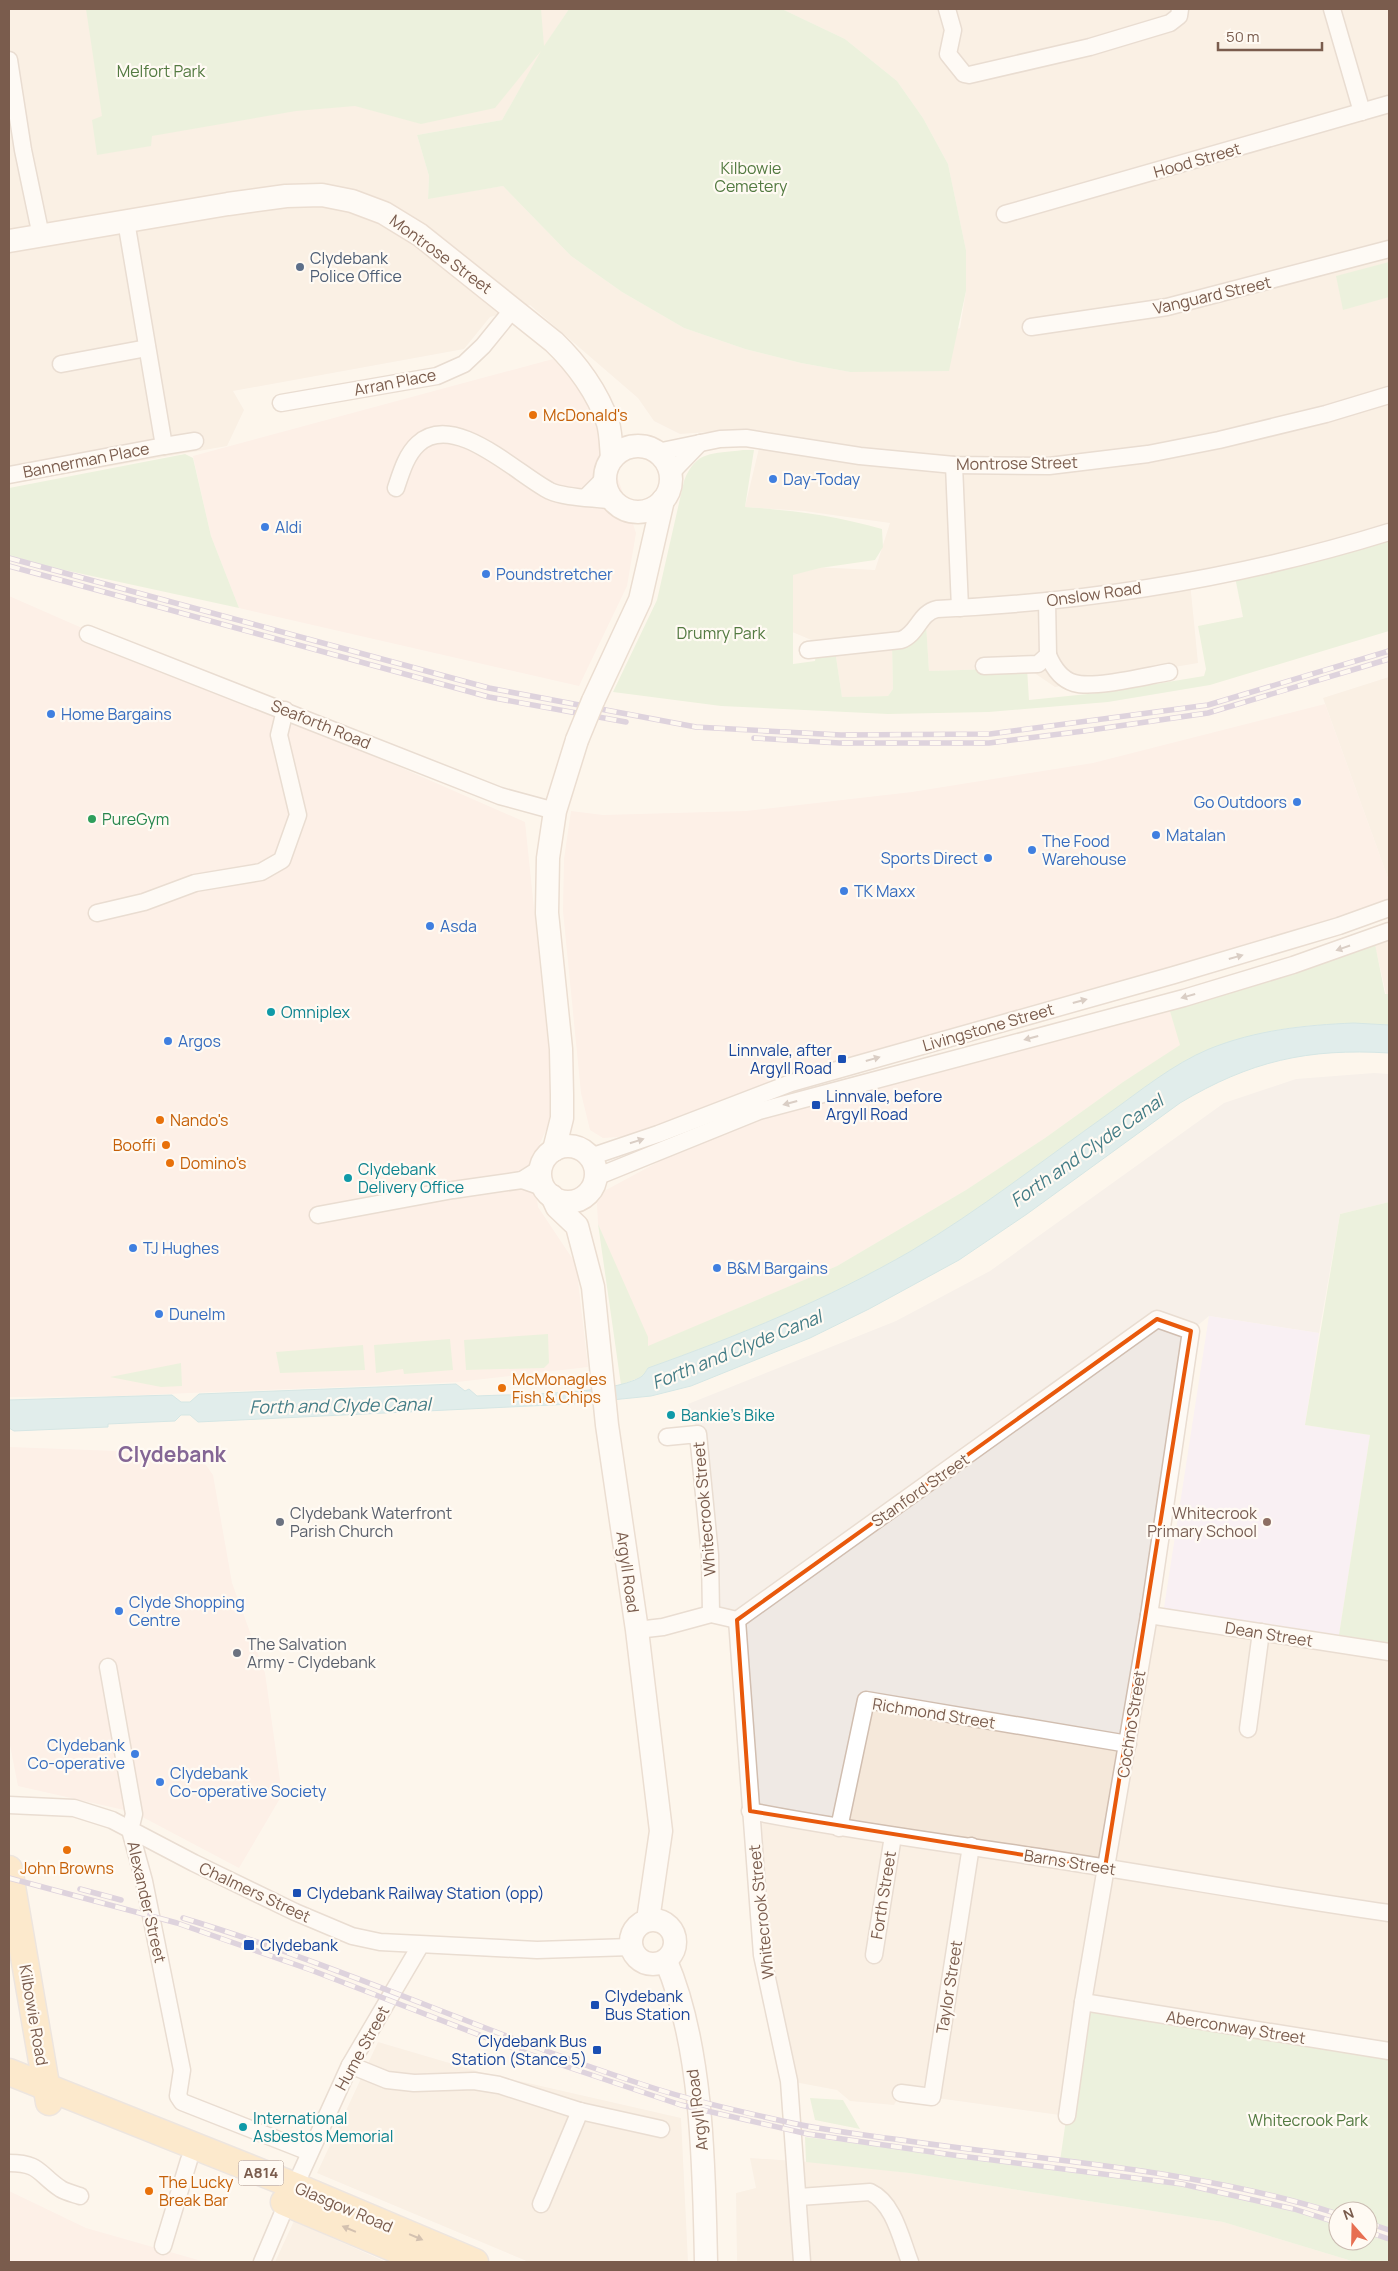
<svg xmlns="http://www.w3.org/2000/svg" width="1398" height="2271" font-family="Manrope,sans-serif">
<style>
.residential{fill:#f5e8da}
.commercial{fill:#fde8e0}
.industrial{fill:#efe9e4}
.education{fill:#f3e8fa}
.green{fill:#d8ecc9}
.water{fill:#bfe3e8;stroke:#a5d3da}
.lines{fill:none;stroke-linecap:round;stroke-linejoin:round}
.street-casing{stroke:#d1beb0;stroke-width:19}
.secondary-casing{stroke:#d6c0b0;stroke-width:25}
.primary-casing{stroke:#dad1cd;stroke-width:29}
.street{stroke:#fff;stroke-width:16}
.secondary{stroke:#fff;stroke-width:22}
.primary{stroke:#fbd9a5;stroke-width:26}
.rail-casing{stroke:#b9a8c9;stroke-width:5.5}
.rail{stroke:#fffaf3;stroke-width:4;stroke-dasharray:11;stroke-linecap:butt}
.secondary-bridge-casing{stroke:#d6c0b0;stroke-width:25;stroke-linecap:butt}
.secondary-bridge{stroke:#fff;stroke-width:22}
.oneway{fill:#af9d94}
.oneway2{fill:#a18267}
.marked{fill:none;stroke:#e8590c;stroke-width:4;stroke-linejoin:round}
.service-dot{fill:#5c6f8a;stroke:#fffaf3;stroke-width:2}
.food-dot{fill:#e8710a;stroke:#fffaf3;stroke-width:2}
.shop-dot{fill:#3f7fe0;stroke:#fffaf3;stroke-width:2}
.leisure-dot{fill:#2e9e5b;stroke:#fffaf3;stroke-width:2}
.culture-dot{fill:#0f9aa8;stroke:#fffaf3;stroke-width:2}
.transit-dot{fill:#1a4fb4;stroke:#fffaf3;stroke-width:2}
.worship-dot{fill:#6b7280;stroke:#fffaf3;stroke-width:2}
.education-dot{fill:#8d6e63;stroke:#fffaf3;stroke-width:2}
.labels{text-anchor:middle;stroke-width:4.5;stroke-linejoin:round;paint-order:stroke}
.shield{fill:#fffaf3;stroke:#a28b7f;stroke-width:1}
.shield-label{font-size:15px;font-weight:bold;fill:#7a5c4d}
.park-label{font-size:16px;fill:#537a41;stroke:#fffaf3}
.street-label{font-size:16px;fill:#7a5c4d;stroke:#fffaf3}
.service-label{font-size:16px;fill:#4e5e75;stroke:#fffaf3;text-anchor:start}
.food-label{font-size:16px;fill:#c56008;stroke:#fffaf3;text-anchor:start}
.shop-label{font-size:16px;fill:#366cbe;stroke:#fffaf3;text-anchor:start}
.leisure-label{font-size:16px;fill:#27864d;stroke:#fffaf3;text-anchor:start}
.culture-label{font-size:16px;fill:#0d838f;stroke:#fffaf3;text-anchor:start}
.transit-label{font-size:16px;fill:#164399;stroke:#fffaf3;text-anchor:start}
.worship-label{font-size:16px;fill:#5b616d;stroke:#fffaf3;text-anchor:start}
.education-label{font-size:16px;fill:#785e54;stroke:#fffaf3;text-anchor:end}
.water-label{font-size:18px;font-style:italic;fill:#437c86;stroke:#fffaf3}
.district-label{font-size:21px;font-weight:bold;fill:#846695;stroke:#fffaf3}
</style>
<rect width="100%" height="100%" fill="#fdf6ec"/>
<g class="residential">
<path d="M9,9H569L544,47L502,120L417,135L429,176L428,198L503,186L571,256L622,292L684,328L745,349L801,363L850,372L960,328L966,291V250L948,164L923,118L897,81L845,39L782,9H1389V528L1324,546L1189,572L1198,663L1055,687L1027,668L929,671L926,624L892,646L893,689L888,696L842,697L835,650L790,631L793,566L875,570L890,523L804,511L745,507L761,440L720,439L708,432L680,434L654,421L638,398L530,305L490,317L464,349L233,391L244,410L227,446L9,484Z"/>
<path d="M1389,677V881L1323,698Z"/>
<path d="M1389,932V994H1386L1373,937Z"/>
<path d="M1149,1615L1389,1652V2051L1067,2116L901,2093L894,2105L850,2101L837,2090L789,2081L762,1955L750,1811L866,1700Z"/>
<path d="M378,2042L480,2072L681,2118L688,2262H529L317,2173Z"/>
<path d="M750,2158L841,2164L909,2173L1223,2222L1355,2262H737L736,2193L756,2188Z"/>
<path d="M294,2221L386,2262H275Z"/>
</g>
<g class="commercial">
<path d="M553,359L583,391L602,430L636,533L627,586L579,686L239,608L211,536L193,456Z"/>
<path d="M9,596L525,822L555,1110L532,1161L538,1207L576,1264L588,1367L457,1382L118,1396L9,1397Z"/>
<path d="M1325,704L1389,881V908L910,1048L658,1134L603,1138L590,1130L581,1093L563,911L564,859L571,811L603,815L746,811L912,792L1093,763Z"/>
<path d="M1167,1002L1181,1045L1123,1082L1045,1138L966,1190L837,1266L647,1347L598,1224L597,1203L606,1190L727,1125Z"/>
<path d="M9,1447L198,1454L213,1475L232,1583L265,1673L282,1795L239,1868L133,1812L18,1786L9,1740Z"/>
<path d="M9,2191L86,2228L205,2262H9Z"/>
</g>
<path class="industrial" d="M1374,1073L1389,1074V1202L1340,1214L1319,1333L1209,1316L1191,1331L1128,1744L866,1700L839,1828L750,1811L737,1620L711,1614L698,1434L688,1404L896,1321L990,1271L1224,1103L1296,1079Z"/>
<path class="education" d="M1209,1316L1319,1333L1305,1425L1370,1435L1339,1635L1164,1608Z"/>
<g class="green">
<path d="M86,9H541L544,46L569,9H782L845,39L897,81L923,118L948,164L966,250V291L949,371L850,372L801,363L745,349L684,328L622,292L571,256L503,186L428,199L429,176L417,135L502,120L541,51L495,108L421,124L355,106L296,111L152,136L151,146L97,155L92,120L102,116Z"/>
<path d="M1389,262V297L1343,310L1336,276Z"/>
<path d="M743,450H754L745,507C793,510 837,516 882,529L883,547L875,560L820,568L793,575V664L815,661L816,653L835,650L842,697L888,696L893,689L892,646L926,623L929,671L1027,668L1029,700L1107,692L1204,676L1206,669L1198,626L1243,617L1235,577L1389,536V631L1210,685L1108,702L989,712L888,714L721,706L613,692L657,600L684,481C696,450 712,454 743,450Z"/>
<path d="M185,454L193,458L211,536L239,608L9,558V488Z"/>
<path d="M1375,944L1385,994H1389V1025C1328,1021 1266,1026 1209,1050C1172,1065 1139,1092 1107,1115C1042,1161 979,1211 911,1251C828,1299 738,1336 648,1368L643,1376L621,1385L598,1224L648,1337V1346L837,1266L966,1190L1045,1138L1123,1082L1180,1045L1169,1008Z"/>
<path d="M1389,1202V1643L1339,1635L1370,1435L1305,1425L1340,1214Z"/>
<path d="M548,1334L549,1363L544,1368L466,1370L464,1340Z"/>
<path d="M450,1339L453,1370L404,1374L403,1369L376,1373L374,1345Z"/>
<path d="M363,1345L365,1370L280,1373L276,1352Z"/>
<path d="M181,1363L182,1386L161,1387L110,1377Z"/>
<path d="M1083,2002L1389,2051V2230L1368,2223V2211H1338V2214L1296,2200L1183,2176L1060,2161Z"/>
<path d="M810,2098L843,2100L860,2129L815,2120Z"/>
<path d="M805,2137L1182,2184L1294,2209L1338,2223V2241H1368V2232L1389,2239V2262H1355L1223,2222L909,2173L806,2162Z"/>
</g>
<path class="water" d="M1354,1023L1389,1025V1053C1308,1048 1250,1061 1180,1103L1027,1214L959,1260L869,1309L810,1338L691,1386L651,1396L572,1404L198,1422L190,1415H181L175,1421L108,1424V1427L14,1431L9,1428V1400L172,1395L181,1402H190L199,1394L456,1384L465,1391L469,1389L477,1396C516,1394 610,1395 641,1377C644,1375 646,1371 648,1368C738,1336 828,1299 911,1251C980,1210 1043,1160 1108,1114C1140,1091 1173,1064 1209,1049C1256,1030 1305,1025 1354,1023Z"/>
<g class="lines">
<defs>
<g id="street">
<path d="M947,9L953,30L948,54L964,74L969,75L1090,47L1170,23L1179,16L1180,9"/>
<path d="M1332,9L1362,112"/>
<path d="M9,60L23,150L41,236"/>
<path d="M1005,214L1389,104"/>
<path d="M1031,327L1167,307L1389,249"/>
<path d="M61,364L147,348"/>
<path d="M281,403L437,376L464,364L483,346L513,309"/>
<path d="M164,446L195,441"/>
<path d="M657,452L720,439L746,438L860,456L954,465L1049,466L1148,454L1219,440L1326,414L1389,395"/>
<path d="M954,465L960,608"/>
<path d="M671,473L700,443"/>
<path d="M9,475L164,446L126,221"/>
<path d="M396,488C401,473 406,455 418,444C454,410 518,475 550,491C565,498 597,498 614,501"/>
<path d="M587,496L605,478"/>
<path d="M88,634L500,796L555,811"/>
<path d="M808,650L901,640C918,634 919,613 937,609C1089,602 1244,577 1389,532"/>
<path d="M1048,655C1053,667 1060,679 1074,683C1094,689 1146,676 1169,672"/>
<path d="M984,666L1038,664L1048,655L1047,601"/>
<path d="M97,913L144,902L195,883L261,872L282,860L298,815L279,735L285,710"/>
<path d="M590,1157L658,1134L791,1083L1174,975L1339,926L1389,908"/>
<path d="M596,1177L759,1111L1184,998L1293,965L1389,931"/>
<path d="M522,1180L545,1188"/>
<path d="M318,1215L453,1190L522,1180L541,1168"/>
<path d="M667,1437L698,1434L710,1555L711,1614"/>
<path d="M1149,1615L1389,1652"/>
<path d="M737,1620L762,1955L789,2081L802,2262"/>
<path d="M637,1630L663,1627L711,1614L737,1620L1157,1319L1191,1331L1149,1615L1083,2002L1067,2116"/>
<path d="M108,1667L134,1814L130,1830L144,1881L182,2070L178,2096L182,2102L309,2152"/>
<path d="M1248,1729L1261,1632"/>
<path d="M9,1805L74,1808L112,1820L194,1863L295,1912L352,1936L380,1942L537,1950L631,1947"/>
<path d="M750,1811C846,1830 942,1842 1038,1857C1155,1875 1272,1896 1389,1913"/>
<path d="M839,1828L866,1700L1128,1744"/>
<path d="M874,1955L893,1836"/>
<path d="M1083,2002L1389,2051"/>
<path d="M350,2065L387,2080L414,2083L474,2081L499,2085L580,2111L661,2129"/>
<path d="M901,2093L932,2097L971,1846"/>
<path d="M9,2163C41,2163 38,2174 61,2189C66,2192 74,2194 80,2196"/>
<path d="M295,2186L350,2065L420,1946"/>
<path d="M799,2197L870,2192C894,2203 901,2239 910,2262"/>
<path d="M541,2204L580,2111"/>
<path d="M163,2246L189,2160"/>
<path d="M262,2262L287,2203"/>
</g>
<g id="secondary">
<path d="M9,241L228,204L286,196L322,195L352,201L384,213L420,235L554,342C577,364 598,393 608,423C611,434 611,447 612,458"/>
<circle cx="638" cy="479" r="33"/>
<path d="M593,701L640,600L663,500"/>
<circle cx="568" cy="1174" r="28"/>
<path d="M554,1150L562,1118V1095L561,1049L547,913L548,858L555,811L577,740"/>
<path d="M552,1196L557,1207L577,1226L593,1287L607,1425L637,1630L661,1831L648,1920"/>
<circle cx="653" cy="1942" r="22"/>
<path d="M666,1961C703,2047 704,2169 706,2262"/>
</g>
<g id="primary">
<path d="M9,1869L49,2102"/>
<path d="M9,2072L295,2186L475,2262"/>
<path d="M284,2202L426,2262"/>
</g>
</defs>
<use href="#street" class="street-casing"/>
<use href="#secondary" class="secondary-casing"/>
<use href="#primary" class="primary-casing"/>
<use href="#street" class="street"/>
<use href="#secondary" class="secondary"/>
<use href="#primary" class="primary"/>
<defs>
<g id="rail">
<path d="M9,558L489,688L696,727L841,735L990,734L1208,705L1389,651"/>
<path d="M9,566L489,697L626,722"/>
<path d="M754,738L840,743H989L1084,731L1208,713L1389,659"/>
<path d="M9,1878L177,1923L311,1970L526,2053L681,2105L808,2134L953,2155L1182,2184L1294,2209L1338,2223"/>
<path d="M80,1889L121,1900"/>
<path d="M183,1918C339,1965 487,2034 641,2084C689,2100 738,2111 787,2122C822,2130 858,2134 894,2139C1042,2161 1194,2168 1338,2214"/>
<path d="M1368,2223L1389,2230"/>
<path d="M1368,2232L1389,2239"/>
</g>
</defs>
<use href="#rail" class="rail-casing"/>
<use href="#rail" class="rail"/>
<defs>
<path id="secondary-bridge" d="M577,740L593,701"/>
</defs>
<use href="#secondary-bridge" class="secondary-bridge-casing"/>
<use href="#secondary-bridge" class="secondary-bridge"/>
</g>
<defs><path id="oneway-solid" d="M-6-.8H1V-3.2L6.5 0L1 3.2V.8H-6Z" transform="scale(1.25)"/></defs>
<g class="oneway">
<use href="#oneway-solid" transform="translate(1343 948) rotate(161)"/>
<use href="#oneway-solid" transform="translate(1236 957) rotate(-16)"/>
<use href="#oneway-solid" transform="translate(1188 996) rotate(164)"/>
<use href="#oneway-solid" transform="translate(1080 1001) rotate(-15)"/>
<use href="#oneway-solid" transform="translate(1031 1038) rotate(165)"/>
<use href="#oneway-solid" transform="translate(873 1059) rotate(-16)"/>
<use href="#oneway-solid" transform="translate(790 1103) rotate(165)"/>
<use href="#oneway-solid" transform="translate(637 1141) rotate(-18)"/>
</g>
<g class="oneway2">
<use href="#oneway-solid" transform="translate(349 2229) rotate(-157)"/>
<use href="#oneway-solid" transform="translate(416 2237) rotate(23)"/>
</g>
<path d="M0 0H1398V2271H0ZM1157,1319L1191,1331L1105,1868L750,1811L737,1620Z" fill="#fdf6ec" fill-opacity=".55" fill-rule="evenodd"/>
<path class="marked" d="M1157,1319L1191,1331L1105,1868L750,1811L737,1620Z"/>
<circle class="service-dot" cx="300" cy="267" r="5"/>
<g class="food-dot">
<circle cx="533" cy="415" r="5"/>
<circle cx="160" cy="1120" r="5"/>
<circle cx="166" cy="1145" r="5"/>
<circle cx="170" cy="1163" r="5"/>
<circle cx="502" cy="1388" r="5"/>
<circle cx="67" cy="1850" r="5"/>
<circle cx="149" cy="2191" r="5"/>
</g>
<g class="shop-dot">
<circle cx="773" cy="479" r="5"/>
<circle cx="265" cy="527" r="5"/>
<circle cx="486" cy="574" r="5"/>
<circle cx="51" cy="714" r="5"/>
<circle cx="1297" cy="802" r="5"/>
<circle cx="1156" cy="835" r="5"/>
<circle cx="1032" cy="850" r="5"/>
<circle cx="988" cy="858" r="5"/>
<circle cx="844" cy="891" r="5"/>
<circle cx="430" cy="926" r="5"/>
<circle cx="168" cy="1041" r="5"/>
<circle cx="133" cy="1248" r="5"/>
<circle cx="717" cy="1268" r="5"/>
<circle cx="159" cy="1314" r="5"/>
<circle cx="119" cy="1611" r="5"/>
<circle cx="135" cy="1754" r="5"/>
<circle cx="160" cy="1782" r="5"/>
</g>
<circle class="leisure-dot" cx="92" cy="819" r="5"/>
<g class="culture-dot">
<circle cx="271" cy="1012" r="5"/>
<circle cx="348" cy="1178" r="5"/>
<circle cx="671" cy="1415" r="5"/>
<circle cx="243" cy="2127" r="5"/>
</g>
<g class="transit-dot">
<rect x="837" y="1054" width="10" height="10" rx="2.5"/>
<rect x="811" y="1100" width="10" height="10" rx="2.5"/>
<rect x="292" y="1888" width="10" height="10" rx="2.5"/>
<rect x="243" y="1939" width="12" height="12" rx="2.5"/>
<rect x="590" y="2000" width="10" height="10" rx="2.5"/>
<rect x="592" y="2045" width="10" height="10" rx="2.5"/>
</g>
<g class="worship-dot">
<circle cx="280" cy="1522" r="5"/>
<circle cx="237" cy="1653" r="5"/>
</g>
<circle class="education-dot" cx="1267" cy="1522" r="5"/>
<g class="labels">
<rect class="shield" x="238.5" y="2160.5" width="45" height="25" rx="4"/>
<g class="shield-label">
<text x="261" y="2178">A814</text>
</g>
<g class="park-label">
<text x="161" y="77">Melfort Park</text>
<text x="751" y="174">Kilbowie<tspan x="751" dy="18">Cemetery</tspan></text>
<text x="721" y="639">Drumry Park</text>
<text x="1308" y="2126">Whitecrook Park</text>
</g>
<g class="street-label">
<text transform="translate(1197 160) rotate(-16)" y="6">Hood Street</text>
<text transform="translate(441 254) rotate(36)" y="6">Montrose Street</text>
<text transform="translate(1212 295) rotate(-13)" y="6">Vanguard Street</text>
<text transform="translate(395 382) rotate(-11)" y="6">Arran Place</text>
<text transform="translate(86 460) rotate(-11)" y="6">Bannerman Place</text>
<text transform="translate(1017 463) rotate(-1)" y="6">Montrose Street</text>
<text transform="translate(1094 594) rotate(-8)" y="6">Onslow Road</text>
<text transform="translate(321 724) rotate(22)" y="6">Seaforth Road</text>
<text transform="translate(988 1027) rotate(-16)" y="6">Livingstone Street</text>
<text transform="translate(920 1490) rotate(-35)" y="6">Stanford Street</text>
<text transform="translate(704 1509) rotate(-95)" y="6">Whitecrook Street</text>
<text transform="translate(628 1572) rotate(82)" y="6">Argyll Road</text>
<text transform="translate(1269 1634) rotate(9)" y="6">Dean Street</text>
<text transform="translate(934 1713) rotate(9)" y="6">Richmond Street</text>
<text transform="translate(1131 1724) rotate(-81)" y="6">Cochno Street</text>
<text transform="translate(1070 1862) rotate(9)" y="6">Barns Street</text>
<text transform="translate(255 1892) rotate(25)" y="6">Chalmers Street</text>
<text transform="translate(883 1895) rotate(-81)" y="6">Forth Street</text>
<text transform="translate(147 1902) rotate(77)" y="6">Alexander Street</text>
<text transform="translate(761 1912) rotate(-96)" y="6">Whitecrook Street</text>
<text transform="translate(949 1987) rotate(-81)" y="6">Taylor Street</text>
<text transform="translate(34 2015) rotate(80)" y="6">Kilbowie Road</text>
<text transform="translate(1236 2027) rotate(9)" y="6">Aberconway Street</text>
<text transform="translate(362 2048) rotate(-61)" y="6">Hume Street</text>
<text transform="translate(697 2110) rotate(-97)" y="6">Argyll Road</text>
<text transform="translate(344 2207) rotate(23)" y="6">Glasgow Road</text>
</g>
<g class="service-label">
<text x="310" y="264">Clydebank<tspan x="310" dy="18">Police Office</tspan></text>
</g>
<g class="food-label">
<text x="543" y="421">McDonald's</text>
<text x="170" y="1126">Nando's</text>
<text x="156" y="1151" text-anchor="end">Booffi</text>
<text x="180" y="1169">Domino's</text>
<text x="512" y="1385">McMonagles<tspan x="512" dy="18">Fish &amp; Chips</tspan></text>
<text x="67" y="1874" text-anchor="middle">John Browns</text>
<text x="159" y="2188">The Lucky<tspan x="159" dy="18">Break Bar</tspan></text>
</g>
<g class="shop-label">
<text x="783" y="485">Day-Today</text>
<text x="275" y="533">Aldi</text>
<text x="496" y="580">Poundstretcher</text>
<text x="61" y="720">Home Bargains</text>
<text x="1287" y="808" text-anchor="end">Go Outdoors</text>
<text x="1166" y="841">Matalan</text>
<text x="1042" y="847">The Food<tspan x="1042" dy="18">Warehouse</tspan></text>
<text x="978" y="864" text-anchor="end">Sports Direct</text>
<text x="854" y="897">TK Maxx</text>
<text x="440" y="932">Asda</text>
<text x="178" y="1047">Argos</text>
<text x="143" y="1254">TJ Hughes</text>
<text x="727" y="1274">B&amp;M Bargains</text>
<text x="169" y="1320">Dunelm</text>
<text x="129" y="1608">Clyde Shopping<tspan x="129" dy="18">Centre</tspan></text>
<text x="125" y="1751" text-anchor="end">Clydebank<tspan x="125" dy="18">Co-operative</tspan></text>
<text x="170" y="1779">Clydebank<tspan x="170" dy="18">Co-operative Society</tspan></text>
</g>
<g class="leisure-label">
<text x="102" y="825">PureGym</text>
</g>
<g class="culture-label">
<text x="281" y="1018">Omniplex</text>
<text x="358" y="1175">Clydebank<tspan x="358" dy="18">Delivery Office</tspan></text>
<text x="681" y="1421">Bankie's Bike</text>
<text x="253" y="2124">International<tspan x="253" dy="18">Asbestos Memorial</tspan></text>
</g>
<g class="transit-label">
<text x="832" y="1056" text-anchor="end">Linnvale, after<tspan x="832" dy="18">Argyll Road</tspan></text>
<text x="826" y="1102">Linnvale, before<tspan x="826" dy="18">Argyll Road</tspan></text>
<text x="307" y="1899">Clydebank Railway Station (opp)</text>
<text x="260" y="1951">Clydebank</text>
<text x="605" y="2002">Clydebank<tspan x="605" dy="18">Bus Station</tspan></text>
<text x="587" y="2047" text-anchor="end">Clydebank Bus<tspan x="587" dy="18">Station (Stance 5)</tspan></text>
</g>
<g class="worship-label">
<text x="290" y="1519">Clydebank Waterfront<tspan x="290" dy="18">Parish Church</tspan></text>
<text x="247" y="1650">The Salvation<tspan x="247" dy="18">Army - Clydebank</tspan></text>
</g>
<g class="education-label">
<text x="1257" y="1519">Whitecrook<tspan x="1257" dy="18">Primary School</tspan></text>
</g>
<g class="water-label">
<text transform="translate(1087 1151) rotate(-35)" y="6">Forth and Clyde Canal</text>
<text transform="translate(737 1350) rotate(-22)" y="6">Forth and Clyde Canal</text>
<text transform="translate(340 1406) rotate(-1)" y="6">Forth and Clyde Canal</text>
</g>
<g class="district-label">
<text x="172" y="1462">Clydebank</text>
</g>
</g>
<rect width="1398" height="2271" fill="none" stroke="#7a5c4d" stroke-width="20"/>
<g transform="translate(1353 2226) rotate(340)"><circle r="24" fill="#fffaf3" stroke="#cabbb1"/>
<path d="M0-4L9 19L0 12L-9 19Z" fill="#e76f51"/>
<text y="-8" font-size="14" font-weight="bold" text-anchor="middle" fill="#7a5c4d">N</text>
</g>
<path d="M1218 42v8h104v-8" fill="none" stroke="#7a5c4d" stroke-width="2.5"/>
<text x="1226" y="42" font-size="15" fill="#7a5c4d" stroke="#fffaf3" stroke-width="4" paint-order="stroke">50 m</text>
</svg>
